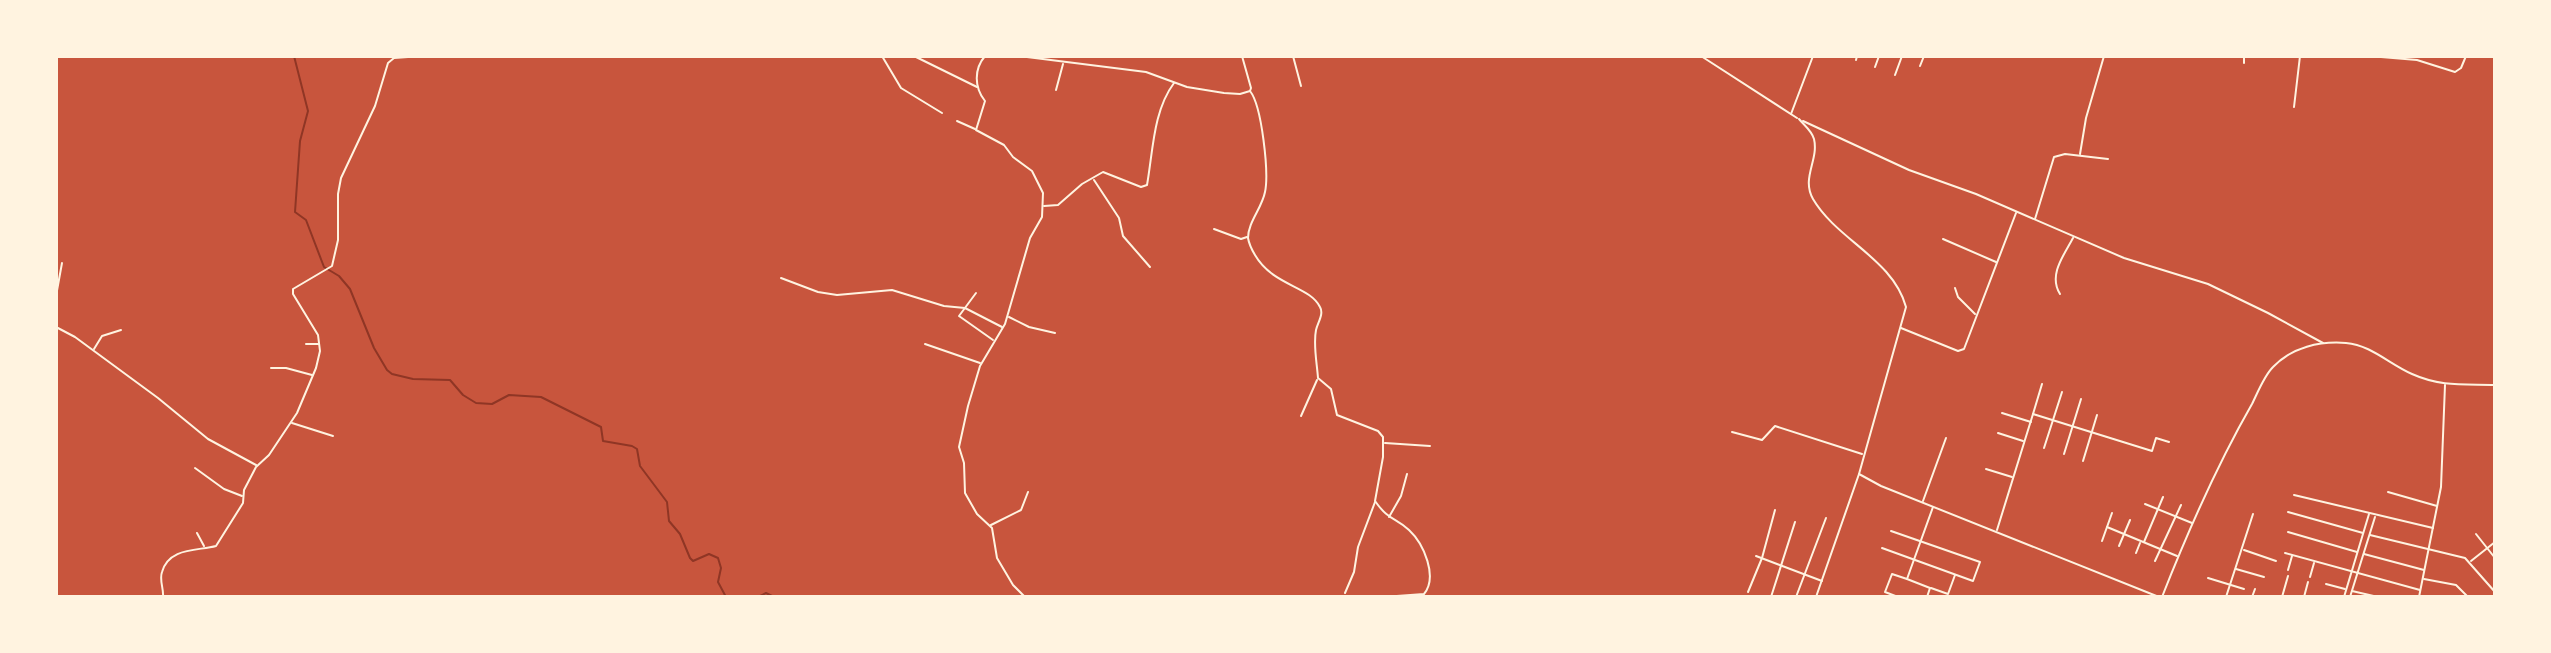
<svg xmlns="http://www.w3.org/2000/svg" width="2551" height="653" font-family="'Titillium Web',sans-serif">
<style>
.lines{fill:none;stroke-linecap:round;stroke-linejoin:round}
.stream{stroke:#8f3625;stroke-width:2}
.minor{stroke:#fff3e0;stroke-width:2}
</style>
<rect width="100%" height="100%" fill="#c8553d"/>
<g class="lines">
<g class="stream">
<path d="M294,56L308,111L300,141L295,212L306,220L324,267L339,276L350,289L374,348L387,370L392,374L413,379L450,380L463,395L476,403L492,404L509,395L541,397L601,427L603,441L632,446L637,449L640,466L667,502L669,521L680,534L690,558L693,561L709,554L718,558L721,568L718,582L726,597"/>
<path d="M758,597L766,593L774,597"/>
</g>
<g class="minor">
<path d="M882,56L901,88L942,113"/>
<path d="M914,56L977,87"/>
<path d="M985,56C974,69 974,87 985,101L976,130L1004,145L1013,157L1032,171L1043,193L1042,217L1030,238L1005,324L980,366L968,406L959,447L964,463L965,493L977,514L992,528L997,558L1013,585L1025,597"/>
<path d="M1019,56L1146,72L1187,87L1224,93L1240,94L1250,91L1251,88L1242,56"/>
<path d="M1293,56L1301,86"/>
<path d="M1701,56L1797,118"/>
<path d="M2244,56V63"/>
<path d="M2369,56L2417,60L2455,72L2461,68L2466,56"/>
<path d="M1856,60L1857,56"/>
<path d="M1920,66L1924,56"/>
<path d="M1875,67L1879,56"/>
<path d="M1895,75L1902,56"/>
<path d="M1056,90L1063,64"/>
<path d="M1250,91C1262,106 1269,173 1265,192C1262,208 1248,222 1248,238C1249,244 1252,250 1255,255C1273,286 1310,286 1320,307C1324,314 1318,322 1316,330C1313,345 1317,363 1318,378L1331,389L1337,415L1378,431L1383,437V457L1375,501C1389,521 1395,517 1409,530C1424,544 1438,577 1424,594L1383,597"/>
<path d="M2294,107L2300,56"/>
<path d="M1791,114L1813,56"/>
<path d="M1799,119C1804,125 1812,131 1814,139C1819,160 1801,178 1813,199C1837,240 1893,259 1906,307L1859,474L1881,486L2159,597"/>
<path d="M957,121L975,129"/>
<path d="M1803,121L1909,170L1976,194L2124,258L2208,284L2268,313L2323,343"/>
<path d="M2080,154L2086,118L2104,56"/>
<path d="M1094,180L1119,218L1123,236L1150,267"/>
<path d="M1044,206L1058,205L1082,184L1103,172L1141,187L1147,185C1153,152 1153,111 1174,83"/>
<path d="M2035,219L2054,157L2065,154L2108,159"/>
<path d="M1214,229L1241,239L1247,237"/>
<path d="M1943,239L1996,262"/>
<path d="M781,278L818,292L837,295L892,290L944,306L965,308L1002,327"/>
<path d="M1955,288L1958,297L1975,314"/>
<path d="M976,293L959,316L993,340"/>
<path d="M2060,294C2048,275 2064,255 2073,238"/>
<path d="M56,296L62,263"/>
<path d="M1009,317L1029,327L1055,333"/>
<path d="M56,327L75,337L158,398L208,439L256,465"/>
<path d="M1901,328L1958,351L1964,349L2016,213"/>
<path d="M306,344H319"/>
<path d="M925,344L980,363"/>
<path d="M94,349L102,336L121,330"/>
<path d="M271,368H286L312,375"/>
<path d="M2002,413L2031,422"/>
<path d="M2033,414L2042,384"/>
<path d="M1301,416L1317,380"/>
<path d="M292,423L333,436"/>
<path d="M1732,432L1762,440L1775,426L1862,454"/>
<path d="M1998,433L2023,441"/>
<path d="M1385,443L1430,446"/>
<path d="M2044,448L2062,392"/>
<path d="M2064,454L2081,399"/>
<path d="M2083,461L2097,415"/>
<path d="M195,468L224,489L242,496"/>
<path d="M1986,469L2012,477"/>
<path d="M2388,492L2437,506"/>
<path d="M2294,495L2433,528"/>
<path d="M1923,501L1946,438"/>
<path d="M2145,504L2192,523"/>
<path d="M2288,512L2363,533"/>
<path d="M2112,513L2107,527L2177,556"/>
<path d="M1389,517L1401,496L1407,474"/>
<path d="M991,525L1021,510L1028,492"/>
<path d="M1997,530L2033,414L2152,451L2156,438L2169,442"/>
<path d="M2288,532L2357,552"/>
<path d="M197,533L204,546"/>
<path d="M2476,534L2495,558"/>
<path d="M2370,535L2465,558L2495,592"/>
<path d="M2102,541L2107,527"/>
<path d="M2144,542L2163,497"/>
<path d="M2119,546L2130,520"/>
<path d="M1882,548L1973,581L1980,562L1891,531"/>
<path d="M2244,550L2276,561"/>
<path d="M2136,553L2140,543"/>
<path d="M2285,553L2420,590"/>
<path d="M2364,554L2424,570"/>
<path d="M1756,556L1822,581"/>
<path d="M2155,561L2181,505"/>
<path d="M2471,561L2495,542"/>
<path d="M2236,569L2264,577"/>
<path d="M2288,570L2292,556"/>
<path d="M2310,577L2314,563"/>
<path d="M2208,578L2244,589"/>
<path d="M2424,579L2456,585L2468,597"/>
<path d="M2326,584L2345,589"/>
<path d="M1931,588L1948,594L1955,575"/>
<path d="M2352,591L2378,597"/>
<path d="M1748,592L1762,558L1775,510"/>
<path d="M1345,593L1354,572L1358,547L1375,502"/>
<path d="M2201,596L2205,597"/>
<path d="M163,597C164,589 159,580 162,572C169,547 198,551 216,546L243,503L244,490L256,467L269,455L297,413L316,368L320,351L318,335L293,294V289L332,266L338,240V194L341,178L375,106L388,63L394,58L422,56"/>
<path d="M1771,597L1795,522"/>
<path d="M1796,597L1826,518"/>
<path d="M1816,597L1859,474"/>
<path d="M1898,597L1885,592L1892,574L1907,579"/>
<path d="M1927,597L1930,588L1907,579L1933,507"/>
<path d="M1989,597H1991"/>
<path d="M2162,597C2188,531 2217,465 2252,404C2258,392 2264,376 2273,367C2292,347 2320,341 2346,343C2371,345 2389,364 2412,374C2441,387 2464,384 2495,385"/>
<path d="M2226,597L2253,514"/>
<path d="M2252,597L2255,589"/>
<path d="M2282,597L2288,576"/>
<path d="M2304,597L2308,582"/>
<path d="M2344,597L2369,514"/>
<path d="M2350,597L2375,517"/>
<path d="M2419,597L2441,487L2445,385"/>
</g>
</g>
<rect width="2551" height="653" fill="none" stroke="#fff3e0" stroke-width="116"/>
</svg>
